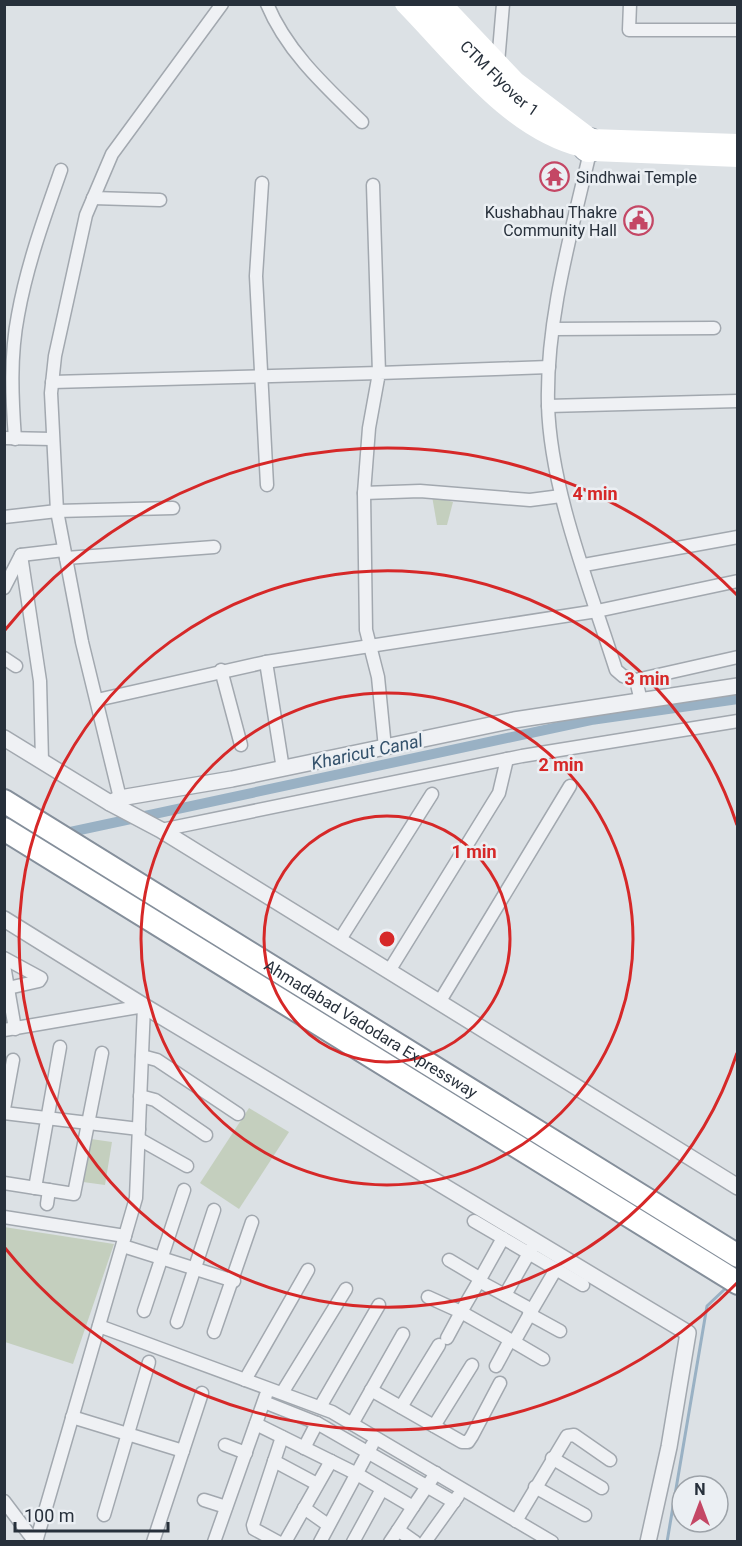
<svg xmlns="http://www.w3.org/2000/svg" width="742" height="1546" font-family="Roboto,sans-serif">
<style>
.green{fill:#c4cfbe}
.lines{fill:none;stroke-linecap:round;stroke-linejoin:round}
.stream{stroke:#99b1c4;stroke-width:3}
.canal{stroke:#99b1c4;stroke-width:10}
.minor-casing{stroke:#a2a8af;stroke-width:15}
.tertiary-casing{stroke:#a2a8af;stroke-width:18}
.primary-casing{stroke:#9da6b0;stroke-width:22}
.motorway-casing{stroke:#858f9b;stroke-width:26}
.minor{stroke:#eff1f4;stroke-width:12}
.tertiary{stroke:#eff1f4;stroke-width:15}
.secondary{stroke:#fff;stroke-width:18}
.primary{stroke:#fff;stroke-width:20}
.motorway{stroke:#fff;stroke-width:22}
.ring{fill:none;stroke:#d62828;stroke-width:3}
.labels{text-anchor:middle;stroke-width:5;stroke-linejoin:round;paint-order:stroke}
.street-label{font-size:16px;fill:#27303b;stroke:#ebeff3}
.poi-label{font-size:16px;fill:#27303b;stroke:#ebeff3;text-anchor:start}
.water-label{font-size:18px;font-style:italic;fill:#34526c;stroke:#ebeff3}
.centre{fill:#d62828;stroke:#ebeff3;stroke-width:3}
.ring-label{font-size:18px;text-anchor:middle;font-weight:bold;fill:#d62828;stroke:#ebeff3;stroke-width:5;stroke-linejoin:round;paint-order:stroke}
</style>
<rect width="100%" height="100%" fill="#dce1e5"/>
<g class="green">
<path d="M432,496L453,502L447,525H437Z"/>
<path d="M249,1108L289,1132L239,1209L200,1183Z"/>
<path d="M91,1139L112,1142L105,1185L83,1182Z"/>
<path d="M4,1227L114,1244L73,1364L5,1342Z"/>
</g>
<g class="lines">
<path class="stream" d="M667,1542L707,1306L727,1287"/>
<path class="canal" d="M61,834L591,720L738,699"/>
<defs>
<g id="minor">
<path d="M267,4C287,52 326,87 362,122"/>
<path d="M630,4L629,30H738"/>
<path d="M498,63L503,4"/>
<path d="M590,152C571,234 546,320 548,404C550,489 590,588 616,670L623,676L636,680L641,701"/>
<path d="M262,183L256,276L267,485"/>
<path d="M93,198L160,200"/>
<path d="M554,329L714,328"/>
<path d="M549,367L379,373L369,428L364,493L420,491L530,500L561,496"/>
<path d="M52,382L379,373L373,185"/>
<path d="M548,406L738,401"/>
<path d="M4,438L52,439"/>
<path d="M15,439C12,398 10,356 18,315C27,265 44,218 61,170"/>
<path d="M364,493L366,630L378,677L385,748"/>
<path d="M4,517L57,511L173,508"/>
<path d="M21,555L40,681L42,761"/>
<path d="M66,558L214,547"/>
<path d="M584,565L738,537"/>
<path d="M4,588L21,555L64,550"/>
<path d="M4,658L16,666"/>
<path d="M266,662L283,769"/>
<path d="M221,670L241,745"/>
<path d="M636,680L738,657"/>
<path d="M97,700L266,662L597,611L738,581"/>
<path d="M120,798L82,642L57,511L51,393L55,356L86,215L112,154L222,4"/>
<path d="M161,830L522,756L738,721"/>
<path d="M339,941L432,794"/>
<path d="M4,958L41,978L39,981L8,988"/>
<path d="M4,965L15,1029"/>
<path d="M389,971L499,793L507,759"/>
<path d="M440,1001L570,786"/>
<path d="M4,1030L144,1006L136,1198L36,1542"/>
<path d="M142,1056L157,1060L238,1114"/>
<path d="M140,1096L155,1100L206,1135"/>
<path d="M4,1109L13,1060"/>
<path d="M4,1113L139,1129"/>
<path d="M139,1139L187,1166"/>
<path d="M4,1183L74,1194L102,1053"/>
<path d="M35,1188L60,1047"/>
<path d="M47,1204L49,1190"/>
<path d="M4,1217L125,1236"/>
<path d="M474,1221L583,1285"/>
<path d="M123,1246L234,1281"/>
<path d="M449,1260L481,1279"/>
<path d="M479,1281L532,1310L514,1342L461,1312Z"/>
<path d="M479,1281L503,1238"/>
<path d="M505,1295L532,1248"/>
<path d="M428,1297L461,1312L447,1338"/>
<path d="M532,1310L556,1269"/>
<path d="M144,1311L184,1190"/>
<path d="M529,1314L560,1331"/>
<path d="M177,1322L214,1210"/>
<path d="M99,1326L332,1412L552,1542"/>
<path d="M214,1332L252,1222"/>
<path d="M514,1342L543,1359"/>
<path d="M496,1366L510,1340"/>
<path d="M245,1380L308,1270"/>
<path d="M371,1390L462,1442H468L472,1436L500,1383"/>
<path d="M282,1393L346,1289"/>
<path d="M264,1402L317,1423L454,1502"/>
<path d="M320,1407L379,1305"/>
<path d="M401,1407L439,1345"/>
<path d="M72,1417L183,1451"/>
<path d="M256,1424L357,1474L413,1507L436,1473"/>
<path d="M352,1424L403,1334"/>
<path d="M434,1426L472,1365"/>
<path d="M225,1445L246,1453"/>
<path d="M304,1448L317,1423"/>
<path d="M552,1458L602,1488"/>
<path d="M274,1461L317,1484"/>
<path d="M535,1487L585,1515"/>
<path d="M204,1500L226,1507"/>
<path d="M4,1501L35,1542"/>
<path d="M413,1507L398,1530L415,1542"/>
<path d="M304,1508L328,1525"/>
<path d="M104,1515L149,1362"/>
<path d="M516,1521L567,1436L574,1435L610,1460"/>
<path d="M153,1542L202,1393"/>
<path d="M214,1542L266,1395"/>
<path d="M278,1542L254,1529L253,1525L282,1437"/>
<path d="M285,1542L331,1461"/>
<path d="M320,1542L372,1445"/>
<path d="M353,1542L382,1489"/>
<path d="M390,1542L398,1530"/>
<path d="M425,1542L458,1496"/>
</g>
<g id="tertiary">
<path d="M4,738L110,803L161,830L738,1187"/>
<path d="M110,803L120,798L232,779L514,720L738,686"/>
<path d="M4,919L144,1006L688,1333L669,1447L648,1542"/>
</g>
<g id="primary">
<path id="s1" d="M424,4L523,102L582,143"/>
<circle cx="589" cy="145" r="7"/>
</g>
<g id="motorway">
<path id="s2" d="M4,801L738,1256"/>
<path d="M4,829L738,1283"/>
</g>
</defs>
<use href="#minor" class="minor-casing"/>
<use href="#tertiary" class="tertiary-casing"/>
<use href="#primary" class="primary-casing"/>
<use href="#motorway" class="motorway-casing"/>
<use href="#minor" class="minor"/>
<use href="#tertiary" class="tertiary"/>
<g class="secondary">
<path d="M404,4C456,57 509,130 582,148"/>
<path d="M443,4L516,81L591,138L738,143"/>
<path d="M593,152L738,158"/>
</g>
<use href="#primary" class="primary"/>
<use href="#motorway" class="motorway"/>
</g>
<g class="ring">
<circle cx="387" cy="939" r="123"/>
<circle cx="387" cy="939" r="246"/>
<path d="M737 1053A368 368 0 1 1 737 825"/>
<path d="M737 1283A491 491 0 0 1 5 1248M5 630A491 491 0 0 1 737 595"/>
</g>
<defs>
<symbol id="temple-ring" viewBox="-11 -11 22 22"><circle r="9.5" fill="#ebeff3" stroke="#c44765" stroke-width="1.5"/><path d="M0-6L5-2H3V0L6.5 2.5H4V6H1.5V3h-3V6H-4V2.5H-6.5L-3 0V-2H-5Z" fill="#c44765"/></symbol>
<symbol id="civic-ring" viewBox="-11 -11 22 22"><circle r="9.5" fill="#ebeff3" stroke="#c44765" stroke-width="1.5"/><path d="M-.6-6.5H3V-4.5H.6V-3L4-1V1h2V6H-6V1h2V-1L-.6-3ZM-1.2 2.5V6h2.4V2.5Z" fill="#c44765"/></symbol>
</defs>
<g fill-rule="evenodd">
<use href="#temple-ring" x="538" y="160" width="33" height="33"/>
<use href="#civic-ring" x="622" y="204" width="33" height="33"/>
</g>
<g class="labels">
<g class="street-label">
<text dy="6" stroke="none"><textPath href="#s1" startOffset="106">CTM Flyover 1</textPath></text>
<text dy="6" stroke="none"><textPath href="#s2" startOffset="432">Ahmadabad Vadodara Expressway</textPath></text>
</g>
<g class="poi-label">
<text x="576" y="183">Sindhwai Temple</text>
<text x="617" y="218" text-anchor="end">Kushabhau Thakre<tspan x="617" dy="18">Community Hall</tspan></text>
</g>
<g class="water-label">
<text transform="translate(367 752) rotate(-12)" y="6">Kharicut Canal</text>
</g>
</g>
<circle cx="387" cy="939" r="9" class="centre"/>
<g class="ring-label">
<text x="595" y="500">4 min</text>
<text x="647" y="685">3 min</text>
<text x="561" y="771">2 min</text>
<text x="474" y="858">1 min</text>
</g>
<rect width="742" height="1546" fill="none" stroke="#27303b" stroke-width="12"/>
<g transform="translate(700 1504)"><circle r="28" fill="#ebeff3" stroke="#9da3a9" stroke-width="1.5"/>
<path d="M0-4.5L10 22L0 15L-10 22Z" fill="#c44765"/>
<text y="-9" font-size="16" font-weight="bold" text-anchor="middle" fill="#27303b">N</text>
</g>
<path d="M15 1522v9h153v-9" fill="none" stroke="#27303b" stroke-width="3"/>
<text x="24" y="1522" font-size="18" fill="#27303b" stroke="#ebeff3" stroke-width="4.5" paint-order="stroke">100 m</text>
</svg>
